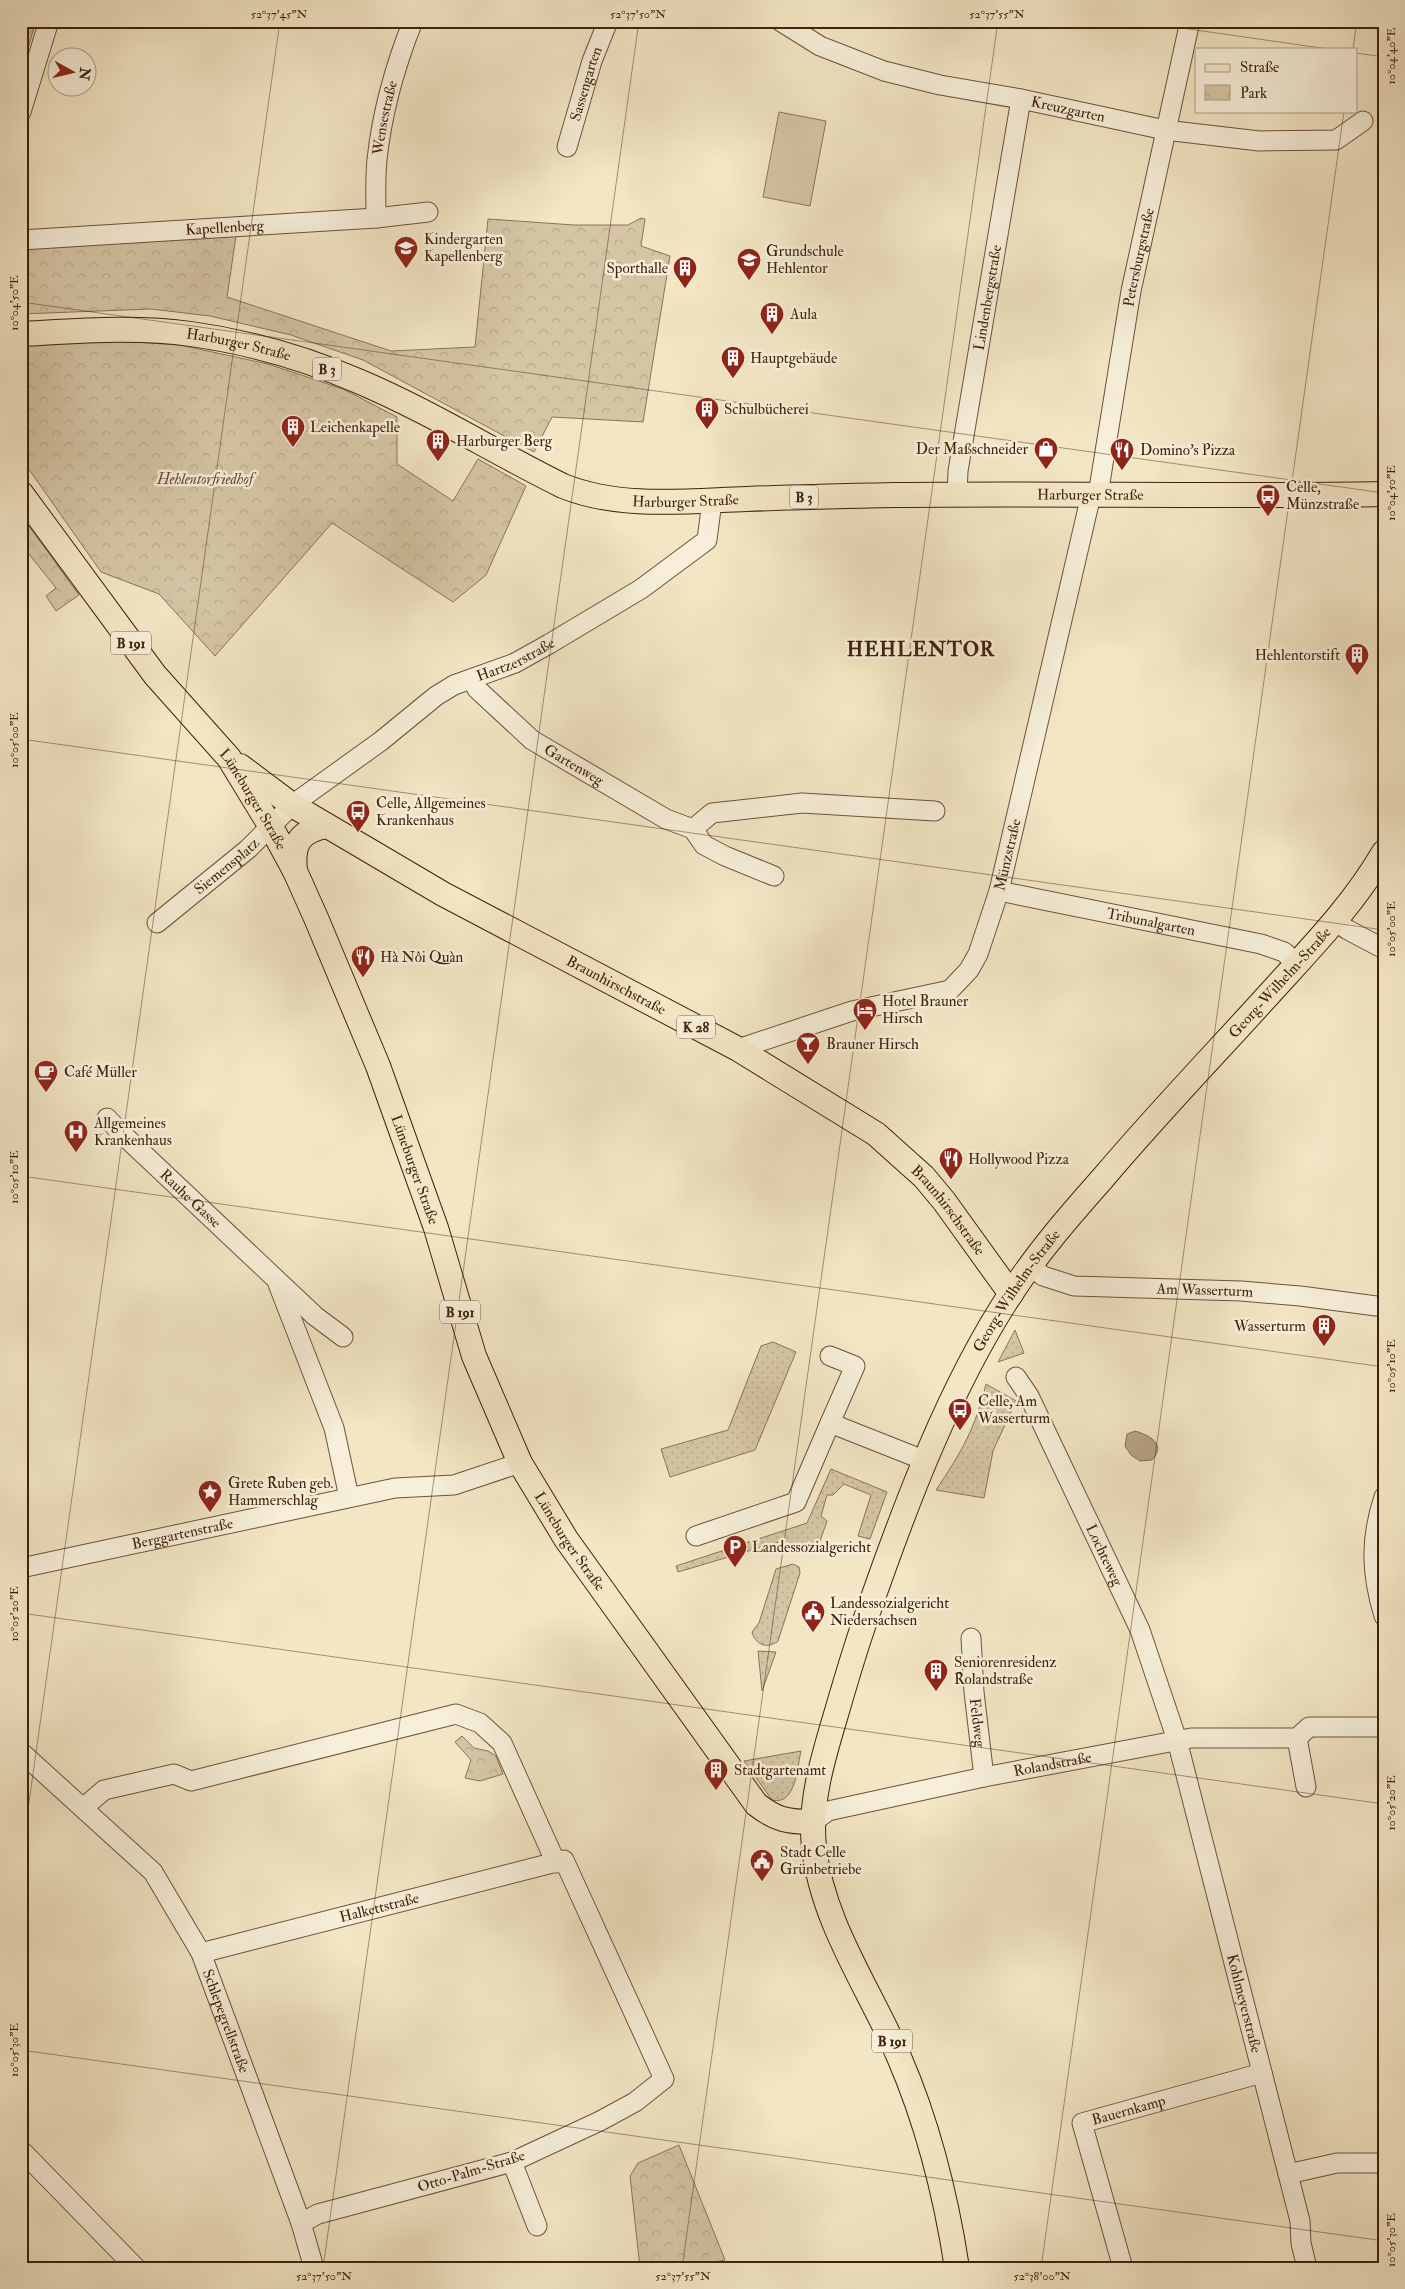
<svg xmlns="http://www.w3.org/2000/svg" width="1405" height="2289" font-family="'IM FELL Double Pica',serif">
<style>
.grass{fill:url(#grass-dots);stroke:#8a7358}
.forest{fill:url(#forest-firs);stroke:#8a7358}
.park{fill:url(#park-crowns);stroke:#8a7358}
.pitch{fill:#d5c5a5;stroke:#8a7358}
.water{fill:#b6a385;stroke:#876f54}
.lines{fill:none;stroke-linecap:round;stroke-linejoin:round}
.minor-casing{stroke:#6d5239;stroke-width:21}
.major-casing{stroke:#40210a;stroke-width:26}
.minor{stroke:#f7efd9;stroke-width:19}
.major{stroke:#f3e6c5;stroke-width:24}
.ticks{fill:none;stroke:#40210a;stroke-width:1;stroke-opacity:0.45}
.labels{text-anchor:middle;stroke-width:5;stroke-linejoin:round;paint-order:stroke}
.shield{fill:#f7efd9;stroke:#775f48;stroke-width:1}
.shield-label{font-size:14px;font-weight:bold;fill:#40210a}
.street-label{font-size:15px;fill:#40210a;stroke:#f7efd9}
.poi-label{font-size:15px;fill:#40210a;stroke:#f7efd9;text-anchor:start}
.park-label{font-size:15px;font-style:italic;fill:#654a31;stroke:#f7efd9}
.district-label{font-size:20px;font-weight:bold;letter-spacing:1px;fill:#40210a;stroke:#f7efd9}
.neatline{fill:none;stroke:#40210a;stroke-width:2}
.ticks-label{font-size:12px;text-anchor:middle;fill:#40210a}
</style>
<defs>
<pattern id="grass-dots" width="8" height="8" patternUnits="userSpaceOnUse" patternTransform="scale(1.25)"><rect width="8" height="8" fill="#d5c5a5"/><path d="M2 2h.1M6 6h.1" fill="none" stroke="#b8a98d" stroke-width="1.8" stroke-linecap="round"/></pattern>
<pattern id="forest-firs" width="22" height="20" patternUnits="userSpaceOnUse" patternTransform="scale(1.25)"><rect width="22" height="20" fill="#d5c5a5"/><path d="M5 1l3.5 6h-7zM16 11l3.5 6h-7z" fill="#b8a98d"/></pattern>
<pattern id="park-crowns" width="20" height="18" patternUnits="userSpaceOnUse" patternTransform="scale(1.25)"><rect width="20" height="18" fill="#d5c5a5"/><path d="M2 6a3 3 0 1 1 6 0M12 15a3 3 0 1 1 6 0" fill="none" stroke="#b8a98d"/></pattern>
</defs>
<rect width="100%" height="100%" fill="#f3e6c5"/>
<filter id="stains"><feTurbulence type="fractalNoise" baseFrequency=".004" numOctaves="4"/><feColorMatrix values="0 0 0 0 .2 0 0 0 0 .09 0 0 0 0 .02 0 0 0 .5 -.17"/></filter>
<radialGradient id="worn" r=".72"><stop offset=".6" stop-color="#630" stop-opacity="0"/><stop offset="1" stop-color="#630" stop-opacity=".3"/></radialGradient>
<g class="grass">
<path d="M1015,1330L1024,1353L998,1362Z"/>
<path d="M773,1342L796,1352L755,1450L670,1477L661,1449L728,1430L761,1346Z"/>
<path d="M986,1384L1016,1401L993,1451L984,1498L936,1490C962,1451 975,1429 986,1384Z"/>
<path d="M831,1469L887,1492L870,1539L858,1536L871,1495L844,1484L833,1495H827L821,1516L827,1521L819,1544L786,1552L782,1541L678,1572L676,1566L807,1523Z"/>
<path d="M793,1564L799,1567L800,1573L778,1641C767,1650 755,1644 752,1632L759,1623L776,1569Z"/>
<path d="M758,1651L776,1652L762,1691Z"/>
<path d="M801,1751C797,1767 796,1806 772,1800L744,1761Z"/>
</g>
<path class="forest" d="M21,21H36L21,72Z"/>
<g class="park">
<path d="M641,218L645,219L641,246L670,256L643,422L552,417L534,452L363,360L291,335L210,316L151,309L21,314V235L238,222L227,297L391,351L475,347L488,219L574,225H628Z"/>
<path d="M104,340L180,345L268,364L343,389L397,417V464L453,501L478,459L526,486L486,575L453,602L332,523L215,656L159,594L101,572L21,458V343Z"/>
<path d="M21,515L79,595L56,611L46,596L56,588L21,544Z"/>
<path d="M462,1736L474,1748L488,1751L496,1756L503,1774L480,1781L465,1778L471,1760L455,1742Z"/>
<path d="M679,2145L725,2260L683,2268H640L630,2176L638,2163Z"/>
</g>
<path class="pitch" d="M779,112L826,121L810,206L763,197Z"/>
<path class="water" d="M1135,1431C1149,1435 1167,1444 1152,1460L1140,1461L1131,1455L1125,1446L1127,1434Z"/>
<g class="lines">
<defs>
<g id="minor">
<path id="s1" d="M780,21L820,46L884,71L940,85L1021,99L1165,130L1259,141L1336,140L1363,121"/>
<path d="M21,112L49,21"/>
<path id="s2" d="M567,147L592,61L608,21"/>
<path id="s3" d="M376,218C376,199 375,179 377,160C382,112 395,66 413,21"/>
<path id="s4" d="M21,240L376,218L428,212"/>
<path id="s5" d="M957,495L958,471L1021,99"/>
<path id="s6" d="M1098,495L1131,291L1190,21"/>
<path id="s7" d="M472,679L477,689L532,740L666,819L693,829L704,845L725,856L774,876"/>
<path d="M693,829L712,813L802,803L935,811"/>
<path id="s8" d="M999,891L1261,944L1284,952L1297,964"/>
<path d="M1335,921L1348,930L1384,949"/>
<path id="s9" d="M157,923L248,849L292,805L381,741L436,696L454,685L515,663L549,644L641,589L707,540L712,501"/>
<path id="s10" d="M738,1049L852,1011L950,990L969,970L978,954L999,891L1091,495"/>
<path id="s11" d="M107,1118L119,1131L315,1316L343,1337"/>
<path id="s12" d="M1030,1266L1043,1276L1074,1286L1241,1291L1300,1296L1384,1307"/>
<path d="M278,1284L334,1428L349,1497"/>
<path d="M830,1356L855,1366L830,1423"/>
<path id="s13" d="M1016,1377L1029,1396L1140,1630L1177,1740L1288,2174L1300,2221L1301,2243L1307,2268"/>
<path d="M1384,1497C1370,1539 1371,1573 1384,1616"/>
<path d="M696,1536L796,1502L830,1423L926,1461"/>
<path id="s14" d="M21,1568L395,1488L454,1485L520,1463"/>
<path id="s15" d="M971,1638L974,1692L984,1777"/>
<path d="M1297,1738L1306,1787"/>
<path id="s16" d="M21,1752L153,1872L201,1953L301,2223L314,2268"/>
<path d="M83,1808L104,1790L174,1774L191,1781L456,1714L480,1723L502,1743L556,1863"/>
<path id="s17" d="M813,1822L828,1811L984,1777L1191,1738H1297L1309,1727H1384"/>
<path id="s18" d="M201,1953L564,1860L664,2079L635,2102L600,2121L512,2162L318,2214L301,2223"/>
<path d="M21,2150L136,2268"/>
<path d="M512,2162L537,2226"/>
<path d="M1288,2174L1337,2163H1384"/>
<path id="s19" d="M1123,2268L1082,2123L1262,2073"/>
</g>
<g id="major">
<path id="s20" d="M21,334C78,331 135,326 191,334C248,342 305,358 358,381C429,411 494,452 563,486C620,509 686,501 747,499C797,497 846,496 896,495C1058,493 1221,497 1384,494"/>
<path id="s21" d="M21,493L155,675L229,758L271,827L295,871L316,918L378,1066L436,1228L474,1356L520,1463L566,1539L756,1804C776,1820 788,1822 813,1822"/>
<path id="s22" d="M240,766L292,805L443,894L738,1049L876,1134L924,1177L944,1201L1011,1294"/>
<path d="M295,871C292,844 299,831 327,826"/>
<path id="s23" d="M957,2268C946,2196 928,2124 899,2057C869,1988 822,1922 814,1847C809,1801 824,1755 837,1711C846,1680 855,1649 866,1618C903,1511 949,1387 1012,1292C1038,1252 1071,1214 1103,1178C1157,1114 1216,1053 1272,991C1312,947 1354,904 1384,852"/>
</g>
</defs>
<use href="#minor" class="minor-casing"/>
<use href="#major" class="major-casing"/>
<use href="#minor" class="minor"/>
<use href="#major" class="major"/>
</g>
<path class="ticks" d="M1133,21L1328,49M1353,49L1357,21M1356,53L1384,57M21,302L1384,493M21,739L1384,930M21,1176L1384,1367M21,1613L1384,1804M21,1859L280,21M21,2050L1384,2241M323,2268L639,21M682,2268L998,21M1041,2268L1344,111"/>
<defs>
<symbol id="school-pin" viewBox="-11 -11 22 30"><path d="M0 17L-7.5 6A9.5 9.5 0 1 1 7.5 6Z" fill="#8f2418" stroke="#f7efd9"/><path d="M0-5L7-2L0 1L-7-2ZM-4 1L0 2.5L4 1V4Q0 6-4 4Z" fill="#fff"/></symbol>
<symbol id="building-pin" viewBox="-11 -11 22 30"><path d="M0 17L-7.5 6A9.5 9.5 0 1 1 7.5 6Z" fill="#8f2418" stroke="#f7efd9"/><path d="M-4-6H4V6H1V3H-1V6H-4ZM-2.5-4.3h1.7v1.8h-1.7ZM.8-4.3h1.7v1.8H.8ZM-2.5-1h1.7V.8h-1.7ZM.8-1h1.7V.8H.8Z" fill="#fff"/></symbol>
<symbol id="shop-pin" viewBox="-11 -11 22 30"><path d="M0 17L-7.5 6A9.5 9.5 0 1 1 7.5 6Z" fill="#8f2418" stroke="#f7efd9"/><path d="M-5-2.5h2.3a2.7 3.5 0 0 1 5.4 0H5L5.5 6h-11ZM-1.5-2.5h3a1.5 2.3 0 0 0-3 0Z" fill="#fff"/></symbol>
<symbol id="restaurant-pin" viewBox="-11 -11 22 30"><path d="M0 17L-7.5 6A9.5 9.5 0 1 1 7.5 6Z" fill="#8f2418" stroke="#f7efd9"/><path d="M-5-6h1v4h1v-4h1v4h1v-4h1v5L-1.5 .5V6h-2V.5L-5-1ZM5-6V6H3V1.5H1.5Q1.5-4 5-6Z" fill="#fff"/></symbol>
<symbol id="bus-pin" viewBox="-11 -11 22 30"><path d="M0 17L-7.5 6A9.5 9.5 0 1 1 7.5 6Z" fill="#8f2418" stroke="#f7efd9"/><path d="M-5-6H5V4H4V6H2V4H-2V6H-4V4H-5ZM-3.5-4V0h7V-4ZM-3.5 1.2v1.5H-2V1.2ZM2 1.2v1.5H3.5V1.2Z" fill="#fff"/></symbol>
<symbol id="hotel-pin" viewBox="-11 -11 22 30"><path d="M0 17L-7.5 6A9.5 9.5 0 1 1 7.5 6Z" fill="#8f2418" stroke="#f7efd9"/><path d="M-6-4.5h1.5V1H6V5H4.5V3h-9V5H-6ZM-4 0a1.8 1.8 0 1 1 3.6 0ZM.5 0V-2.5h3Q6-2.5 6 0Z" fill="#fff"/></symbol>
<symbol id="bar-pin" viewBox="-11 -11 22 30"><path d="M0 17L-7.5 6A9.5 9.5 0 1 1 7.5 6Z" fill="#8f2418" stroke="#f7efd9"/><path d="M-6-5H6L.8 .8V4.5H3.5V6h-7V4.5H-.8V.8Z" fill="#fff"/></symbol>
<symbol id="cafe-pin" viewBox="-11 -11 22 30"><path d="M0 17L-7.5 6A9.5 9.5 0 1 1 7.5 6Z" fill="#8f2418" stroke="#f7efd9"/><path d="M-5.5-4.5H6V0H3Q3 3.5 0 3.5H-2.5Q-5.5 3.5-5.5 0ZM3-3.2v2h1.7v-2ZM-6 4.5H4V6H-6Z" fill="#fff"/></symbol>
<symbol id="hospital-pin" viewBox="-11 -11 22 30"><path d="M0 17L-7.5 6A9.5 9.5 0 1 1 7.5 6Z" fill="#8f2418" stroke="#f7efd9"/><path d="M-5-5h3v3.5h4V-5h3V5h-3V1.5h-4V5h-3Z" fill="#fff"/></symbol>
<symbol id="sight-pin" viewBox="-11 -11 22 30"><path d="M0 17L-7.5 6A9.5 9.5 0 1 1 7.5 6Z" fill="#8f2418" stroke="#f7efd9"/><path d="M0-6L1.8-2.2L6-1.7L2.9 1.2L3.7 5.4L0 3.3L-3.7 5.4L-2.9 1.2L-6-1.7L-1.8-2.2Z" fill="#fff"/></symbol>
<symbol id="parking-pin" viewBox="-11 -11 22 30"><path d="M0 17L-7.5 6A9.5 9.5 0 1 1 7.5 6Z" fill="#8f2418" stroke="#f7efd9"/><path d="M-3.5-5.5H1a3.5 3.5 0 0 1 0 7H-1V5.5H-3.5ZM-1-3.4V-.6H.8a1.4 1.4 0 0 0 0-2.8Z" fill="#fff"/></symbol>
<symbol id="civic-pin" viewBox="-11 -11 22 30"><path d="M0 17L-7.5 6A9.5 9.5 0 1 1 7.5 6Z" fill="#8f2418" stroke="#f7efd9"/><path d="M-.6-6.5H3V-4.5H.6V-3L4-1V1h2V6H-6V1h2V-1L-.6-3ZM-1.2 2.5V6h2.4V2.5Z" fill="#fff"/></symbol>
</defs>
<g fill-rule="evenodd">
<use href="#school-pin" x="392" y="234" width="28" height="38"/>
<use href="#school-pin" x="735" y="246" width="28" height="38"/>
<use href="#building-pin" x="671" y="254" width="28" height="38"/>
<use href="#building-pin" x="758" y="300" width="28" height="38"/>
<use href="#building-pin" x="719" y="344" width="28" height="38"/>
<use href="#building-pin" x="693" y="395" width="28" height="38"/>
<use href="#building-pin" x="279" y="413" width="28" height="38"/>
<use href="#building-pin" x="424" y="427" width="28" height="38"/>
<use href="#shop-pin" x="1032" y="435" width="28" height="38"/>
<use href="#restaurant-pin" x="1108" y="436" width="28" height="38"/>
<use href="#bus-pin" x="1254" y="482" width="28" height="38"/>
<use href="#building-pin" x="1343" y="641" width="28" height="38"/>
<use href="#bus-pin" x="344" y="798" width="28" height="38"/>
<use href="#restaurant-pin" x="349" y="943" width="28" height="38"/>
<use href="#hotel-pin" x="851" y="996" width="28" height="38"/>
<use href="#bar-pin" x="794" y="1030" width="28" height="38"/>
<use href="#cafe-pin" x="32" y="1058" width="28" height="38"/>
<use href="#hospital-pin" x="62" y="1118" width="28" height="38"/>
<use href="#restaurant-pin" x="937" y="1145" width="28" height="38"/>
<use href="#building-pin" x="1310" y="1312" width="28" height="38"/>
<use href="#bus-pin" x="946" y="1396" width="28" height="38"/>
<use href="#sight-pin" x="196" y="1478" width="28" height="38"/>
<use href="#parking-pin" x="721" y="1533" width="28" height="38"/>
<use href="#civic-pin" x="799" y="1598" width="28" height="38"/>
<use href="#building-pin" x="922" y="1657" width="28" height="38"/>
<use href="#building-pin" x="702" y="1756" width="28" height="38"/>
<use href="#civic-pin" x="748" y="1847" width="28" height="38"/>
</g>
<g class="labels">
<g class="shield">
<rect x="313" y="357.5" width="28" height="23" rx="4"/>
<rect x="790" y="485.5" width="28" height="23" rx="4"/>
<rect x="111" y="631.5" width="40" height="23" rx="4"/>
<rect x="677" y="1015.5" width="38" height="23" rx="4"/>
<rect x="440" y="1300.5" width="40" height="23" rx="4"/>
<rect x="872" y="2029.5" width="40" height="23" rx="4"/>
</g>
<g class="shield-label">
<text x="327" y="374">B 3</text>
<text x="804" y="502">B 3</text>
<text x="131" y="648">B 191</text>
<text x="696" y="1032">K 28</text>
<text x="460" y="1317">B 191</text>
<text x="892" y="2046">B 191</text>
</g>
<g class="street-label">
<text dy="5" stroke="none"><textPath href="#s2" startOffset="66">Sassengarten</textPath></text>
<text dy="5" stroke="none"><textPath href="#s1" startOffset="304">Kreuzgarten</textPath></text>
<text dy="5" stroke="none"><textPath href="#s3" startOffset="101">Wensestraße</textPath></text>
<text dy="5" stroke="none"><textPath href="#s4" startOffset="204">Kapellenberg</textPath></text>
<text dy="5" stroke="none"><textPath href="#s6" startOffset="241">Petersburgstraße</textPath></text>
<text dy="5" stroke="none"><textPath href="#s5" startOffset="200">Lindenbergstraße</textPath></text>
<text dy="5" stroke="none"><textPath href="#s20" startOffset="219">Harburger Straße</textPath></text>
<text dy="5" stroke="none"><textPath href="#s20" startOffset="1104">Harburger Straße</textPath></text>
<text dy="5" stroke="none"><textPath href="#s20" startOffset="699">Harburger Straße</textPath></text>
<text dy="5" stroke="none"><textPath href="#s9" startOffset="448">Hartzerstraße</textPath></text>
<text dy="5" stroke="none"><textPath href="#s7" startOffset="135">Gartenweg</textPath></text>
<text dy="5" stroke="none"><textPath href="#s21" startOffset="385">Lüneburger Straße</textPath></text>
<text dy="5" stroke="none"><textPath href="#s10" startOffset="370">Münzstraße</textPath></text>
<text dy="5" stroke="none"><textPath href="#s9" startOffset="90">Siemensplatz</textPath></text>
<text dy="5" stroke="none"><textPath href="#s8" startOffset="155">Tribunalgarten</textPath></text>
<text dy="5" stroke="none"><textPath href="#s23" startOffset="1451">Georg-Wilhelm-Straße</textPath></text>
<text dy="5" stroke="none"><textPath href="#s22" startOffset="436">Braunhirschstraße</textPath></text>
<text dy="5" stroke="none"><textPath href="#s21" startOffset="790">Lüneburger Straße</textPath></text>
<text dy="5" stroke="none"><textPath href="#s11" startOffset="116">Rauhe Gasse</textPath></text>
<text dy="5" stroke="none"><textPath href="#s22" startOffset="841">Braunhirschstraße</textPath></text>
<text dy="5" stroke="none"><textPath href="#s12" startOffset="180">Am Wasserturm</textPath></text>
<text dy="5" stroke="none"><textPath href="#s23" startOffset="1045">Georg-Wilhelm-Straße</textPath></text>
<text dy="5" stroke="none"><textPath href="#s14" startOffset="165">Berggartenstraße</textPath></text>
<text dy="5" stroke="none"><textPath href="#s21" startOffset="1195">Lüneburger Straße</textPath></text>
<text dy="5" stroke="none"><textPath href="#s13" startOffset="199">Lochteweg</textPath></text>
<text dy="5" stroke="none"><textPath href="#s15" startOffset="85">Feldweg</textPath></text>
<text dy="5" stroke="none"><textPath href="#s17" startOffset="248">Rolandstraße</textPath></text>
<text dy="5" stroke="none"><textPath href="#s18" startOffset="184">Halkettstraße</textPath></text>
<text dy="5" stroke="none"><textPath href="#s13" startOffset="670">Kohlmeyerstraße</textPath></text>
<text dy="5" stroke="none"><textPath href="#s16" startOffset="345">Schlepegrellstraße</textPath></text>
<text dy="5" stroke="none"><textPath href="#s19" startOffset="199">Bauernkamp</textPath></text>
<text transform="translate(471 2171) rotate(-17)" y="5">Otto-Palm-Straße</text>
</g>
<g class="poi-label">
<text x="424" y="244">Kindergarten<tspan x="424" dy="17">Kapellenberg</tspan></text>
<text x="766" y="256">Grundschule<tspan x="766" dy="17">Hehlentor</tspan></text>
<text x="668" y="273" text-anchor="end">Sporthalle</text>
<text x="790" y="319">Aula</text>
<text x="750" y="363">Hauptgebäude</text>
<text x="724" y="414">Schulbücherei</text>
<text x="310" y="432">Leichenkapelle</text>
<text x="456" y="446">Harburger Berg</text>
<text x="1028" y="454" text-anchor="end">Der Maßschneider</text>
<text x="1140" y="455">Domino's Pizza</text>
<text x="1286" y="492">Celle,<tspan x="1286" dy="17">Münzstraße</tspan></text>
<text x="1340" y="660" text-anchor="end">Hehlentorstift</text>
<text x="376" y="808">Celle, Allgemeines<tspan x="376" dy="17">Krankenhaus</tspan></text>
<text x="380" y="962">Hà Nôi Quàn</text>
<text x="882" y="1006">Hotel Brauner<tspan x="882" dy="17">Hirsch</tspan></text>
<text x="826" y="1049">Brauner Hirsch</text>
<text x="64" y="1077">Café Müller</text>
<text x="94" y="1128">Allgemeines<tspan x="94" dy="17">Krankenhaus</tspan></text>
<text x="968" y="1164">Hollywood Pizza</text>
<text x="1306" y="1331" text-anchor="end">Wasserturm</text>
<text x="978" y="1406">Celle, Am<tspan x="978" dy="17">Wasserturm</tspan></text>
<text x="228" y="1488">Grete Ruben geb.<tspan x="228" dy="17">Hammerschlag</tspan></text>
<text x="752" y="1552">Landessozialgericht</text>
<text x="830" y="1608">Landessozialgericht<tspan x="830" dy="17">Niedersachsen</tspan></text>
<text x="954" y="1667">Seniorenresidenz<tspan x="954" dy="17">Rolandstraße</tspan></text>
<text x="734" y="1775">Stadtgartenamt</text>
<text x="780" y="1857">Stadt Celle<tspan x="780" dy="17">Grünbetriebe</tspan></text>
</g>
<g class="park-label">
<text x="205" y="484">Hehlentorfriedhof</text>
</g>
<g class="district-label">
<text x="921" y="656">HEHLENTOR</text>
</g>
</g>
<rect width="1405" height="2289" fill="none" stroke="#f3e6c5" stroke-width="55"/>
<rect x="1195" y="48" width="162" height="65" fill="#f7efd9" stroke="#ae9d86"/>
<rect x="1205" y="64" width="25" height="8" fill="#f3e6c5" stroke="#ae9d86"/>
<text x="1240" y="72" font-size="15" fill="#40210a">Straße</text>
<rect x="1205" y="85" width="25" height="15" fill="url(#park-crowns)" stroke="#ae9d86"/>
<text x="1240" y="98" font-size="15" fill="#40210a">Park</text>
<g transform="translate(72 72) rotate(98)"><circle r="24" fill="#f7efd9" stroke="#ae9d86"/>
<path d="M0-4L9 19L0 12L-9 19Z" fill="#8f2418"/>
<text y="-8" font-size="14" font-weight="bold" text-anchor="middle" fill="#40210a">N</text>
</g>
<rect x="28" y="28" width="1350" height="2234" class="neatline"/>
<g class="ticks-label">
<text x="279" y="18">52°37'45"N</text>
<text x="638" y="18">52°37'50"N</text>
<text x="997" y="18">52°37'55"N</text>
<text transform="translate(1391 56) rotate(-90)" y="4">10°04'40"E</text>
<text transform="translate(14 303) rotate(-90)" y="4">10°04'50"E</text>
<text transform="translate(1391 493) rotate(-90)" y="4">10°04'50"E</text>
<text transform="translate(14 740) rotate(-90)" y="4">10°05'00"E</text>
<text transform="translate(1391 929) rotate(-90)" y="4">10°05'00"E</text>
<text transform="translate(14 1177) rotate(-90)" y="4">10°05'10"E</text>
<text transform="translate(1391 1366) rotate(-90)" y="4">10°05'10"E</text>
<text transform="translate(14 1614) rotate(-90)" y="4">10°05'20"E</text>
<text transform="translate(1391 1803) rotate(-90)" y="4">10°05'20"E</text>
<text transform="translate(14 2050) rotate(-90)" y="4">10°05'30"E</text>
<text transform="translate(1391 2240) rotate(-90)" y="4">10°05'30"E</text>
<text x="324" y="2280">52°37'50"N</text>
<text x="683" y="2280">52°37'55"N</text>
<text x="1042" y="2280">52°38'00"N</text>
</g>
<rect width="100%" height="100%" filter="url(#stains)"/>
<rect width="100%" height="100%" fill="url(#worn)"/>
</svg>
